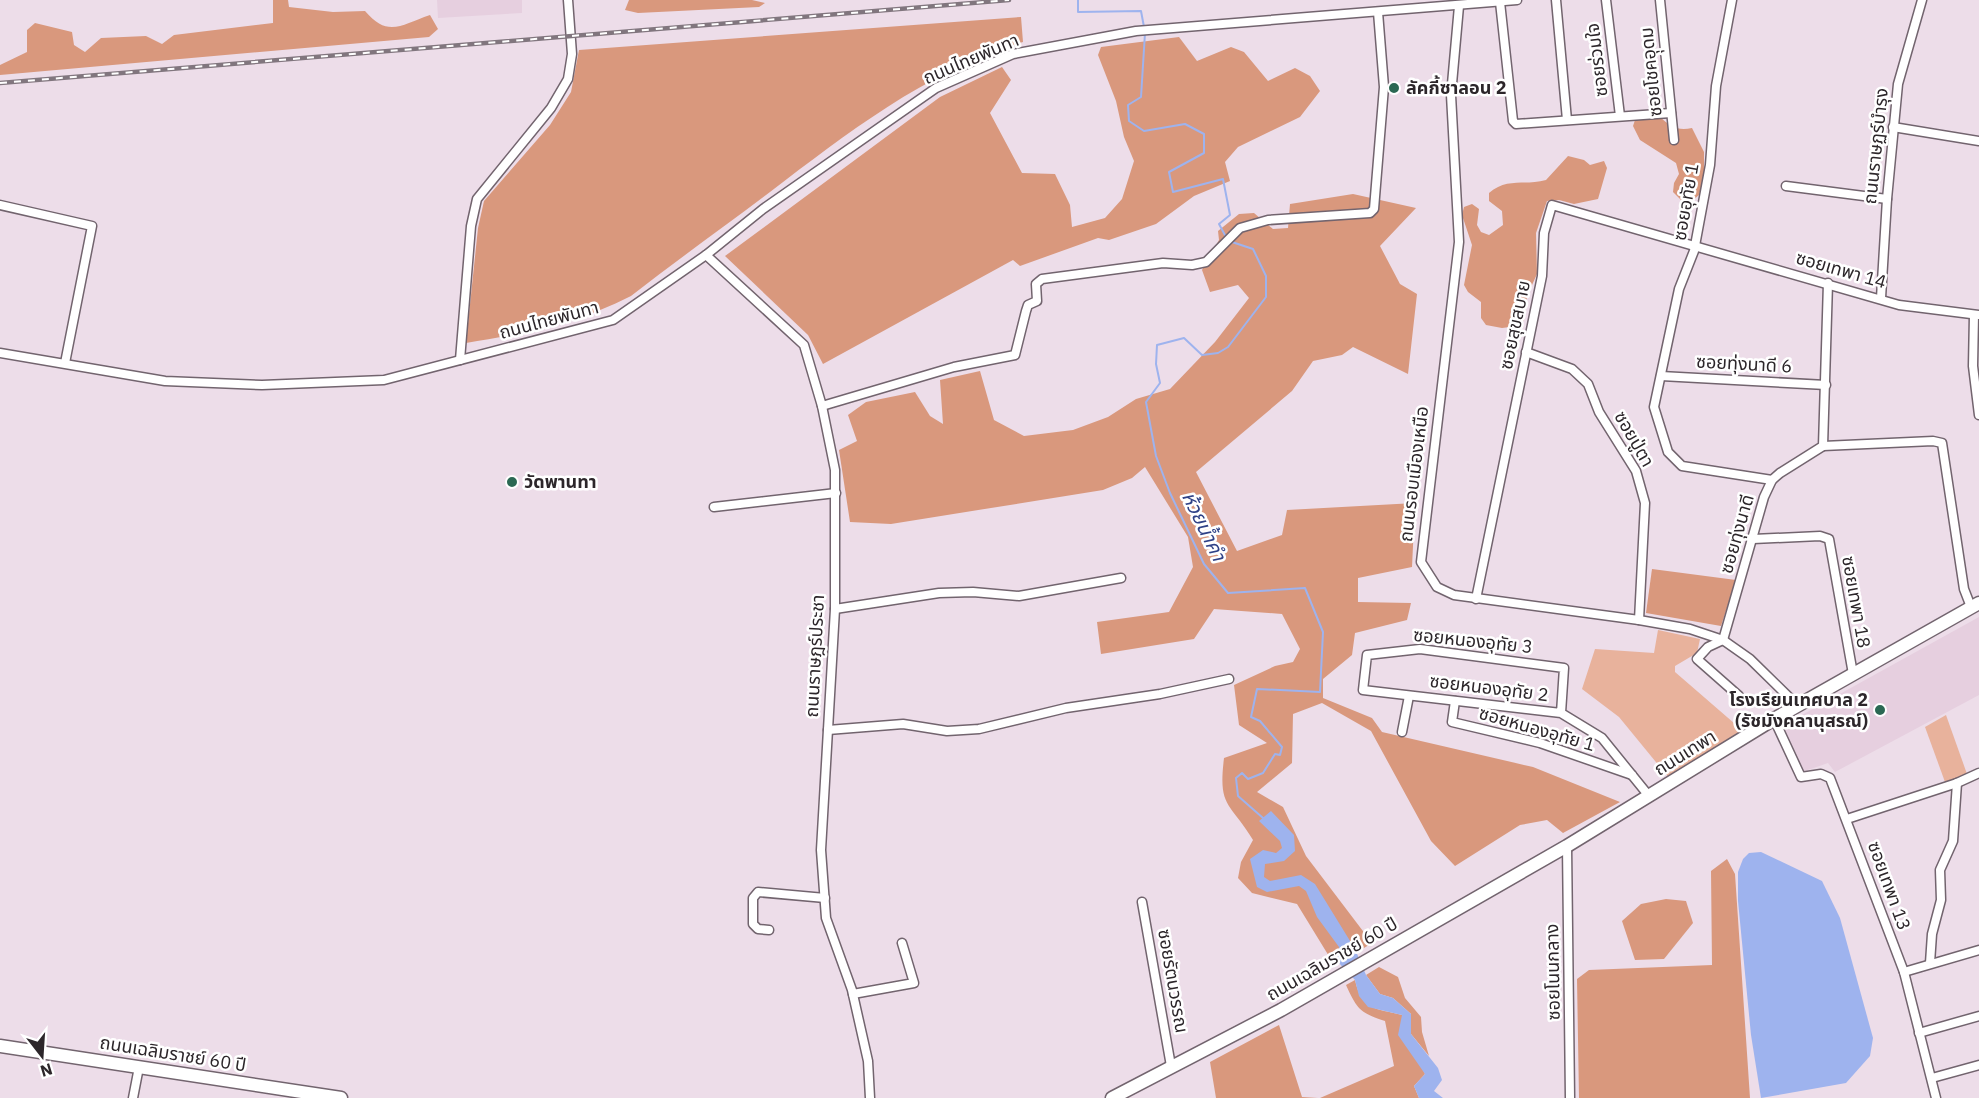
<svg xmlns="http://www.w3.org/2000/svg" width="1979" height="1098" font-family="'IBM Plex Sans','Noto Sans Thai',sans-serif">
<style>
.built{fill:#e6cfdf}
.green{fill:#e8b29c}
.forest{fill:#d9987d}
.water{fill:#9eb3ee}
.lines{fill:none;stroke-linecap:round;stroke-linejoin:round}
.stream{stroke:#9eb3ee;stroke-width:2}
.street-casing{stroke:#72646e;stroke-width:11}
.secondary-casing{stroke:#72646e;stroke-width:15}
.street{stroke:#fff;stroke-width:8}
.secondary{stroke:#fff;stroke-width:12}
.rail-casing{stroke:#81767e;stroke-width:4.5}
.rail{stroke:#fff;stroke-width:2;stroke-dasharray:7;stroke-linecap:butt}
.poi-dot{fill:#2b6853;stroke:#fff;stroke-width:2}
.labels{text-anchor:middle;stroke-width:5;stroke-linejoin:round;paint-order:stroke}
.street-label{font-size:18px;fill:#2c262a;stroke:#fff}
.poi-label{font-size:18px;font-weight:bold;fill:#2c262a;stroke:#fff;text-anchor:start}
.water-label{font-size:20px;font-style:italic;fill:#2f4186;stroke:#fff}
</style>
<rect width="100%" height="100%" fill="#eddde9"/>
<g class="built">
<path d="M437,0H522V13L438,18Z"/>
<path d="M1979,617V695L1835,772L1828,763L1802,772L1782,726Z"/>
</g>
<g class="green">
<path d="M1658,630L1700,639L1697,653L1675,666V672L1742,730L1669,778L1619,717L1582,689L1595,649L1654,653Z"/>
<path d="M1946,715L1967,774L1945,782L1925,727Z"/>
</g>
<g class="forest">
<path d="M273,0H288L289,7L333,12L365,11C388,38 401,25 430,15L438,29L429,37L0,75V65L27,52V30L35,23L72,32L74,45L85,52L101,38L146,36L162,44L174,35L273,23Z"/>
<path d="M629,0H752L765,3L759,7L638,13L625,10Z"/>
<path d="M1021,17L1023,42C927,71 849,132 770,192C724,227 677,260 631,296C576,324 526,333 466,343L478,228L484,201L550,125L571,92L579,50Z"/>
<path d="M1179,37L1197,61L1231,47L1244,52L1268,81L1295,68L1310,76L1320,91L1300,117L1238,147L1225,162L1230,181L1194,196L1156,224L1109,240L1098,238L1020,266L1013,260L823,364L808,335L725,256L940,97L1002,67L1011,80L990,113L1022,173L1055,174L1070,205L1072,227L1105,218L1122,199L1134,161L1124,137L1116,101L1098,55L1101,47Z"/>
<path d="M1636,117H1660C1671,127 1678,131 1692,128L1704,152V176L1699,195L1693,200H1681L1673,192L1674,183L1679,174L1676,163L1640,140L1633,126Z"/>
<path d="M1568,156L1584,160L1590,165L1604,161L1607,168L1598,199L1574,204L1559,200L1547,201L1536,233L1537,274L1527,296L1524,320L1518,326L1502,328L1486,325L1481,318V302L1468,292L1464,285L1472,245L1462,215L1464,207L1472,204L1479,209L1477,225L1481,232L1489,235L1503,225L1502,211L1489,201V193C1507,177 1525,186 1546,180Z"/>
<path d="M1353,194L1416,208L1380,246L1400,284L1417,294L1408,374L1353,347L1342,355L1313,361L1292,391L1196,472L1237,551L1282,535L1287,510L1415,503L1412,567L1358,578V602L1411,603L1407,620L1355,633L1352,655L1323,679V698L1372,718L1382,732L1533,767L1620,802L1563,833L1547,820L1520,825L1455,866L1431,841L1371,731L1322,703L1293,714L1292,763L1257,792L1283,807L1306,856L1372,943L1335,966L1297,904L1252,893L1238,878L1241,862L1253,840C1229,801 1218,808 1224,758L1267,743L1239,725L1234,685L1275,666L1293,662L1300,649L1282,614L1214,609L1194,639L1101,654L1097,622L1169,612L1193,567L1188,537L1145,467L1132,478L1103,490L891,524L850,522L839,450L857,441L848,415L866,402L915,392L930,416L943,424L940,380L980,371L994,420L1024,436L1073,430L1108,417L1136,399L1170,389L1215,342L1249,298L1238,285L1210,292L1202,270L1219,240L1218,231L1239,214L1254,213L1273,229L1288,228L1290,204Z"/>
<path d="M1652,569L1736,580L1721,626L1646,613Z"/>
<path d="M1727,859L1735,874L1750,1098H1579L1577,979L1589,970L1712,965L1711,871Z"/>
<path d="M1666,899L1686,901L1693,923L1664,959L1635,960L1622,921L1641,904Z"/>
<path d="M1379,967L1398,977L1405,998L1421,1017L1422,1032L1429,1056L1411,1034V1014L1393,998L1380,994L1366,975Z"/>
<path d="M1355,980C1362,1011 1375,1008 1402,1015L1425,1074L1414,1086L1419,1098H1320L1394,1066L1385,1021C1360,1013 1357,1009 1346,985Z"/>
<path d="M1279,1025L1302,1097L1318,1098H1216L1210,1062Z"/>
</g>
<g class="water">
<path d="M1271,811L1294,835L1295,851L1284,861L1265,864L1264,877L1270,881L1301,875L1315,884L1355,949L1366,975L1380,994L1393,998L1411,1014V1034L1438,1068L1442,1080L1434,1091L1443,1098H1419L1414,1086L1425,1074L1398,1035L1402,1015L1368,1007L1359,996L1355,980L1337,961L1339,947L1317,917L1306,891L1299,886L1267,892L1257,887L1250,859L1263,850L1276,853L1282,848L1280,841L1259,821Z"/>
<path d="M1761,852L1822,881L1840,918L1873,1038L1870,1056L1846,1083L1761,1098L1751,1035L1738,901V872L1743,859L1749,853Z"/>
</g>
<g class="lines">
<g class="stream">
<path d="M1078,0V12L1141,11L1144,27"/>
<path d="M1145,33L1141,97L1128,105L1129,121L1144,131L1185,124L1204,134V153L1169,172L1173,192L1223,179L1230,215L1219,224L1226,237"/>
<path d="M1229,241L1253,249L1266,276V297L1228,347L1218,353L1202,355L1184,338L1157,345L1156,364L1160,383L1146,402L1156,456L1170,493L1204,564L1228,593L1305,588L1323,632L1320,692L1257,689L1251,717L1260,721L1282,747L1280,755L1275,754L1263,773L1248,779L1242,773L1236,778L1238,796L1263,818"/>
</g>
<defs>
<g id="street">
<path d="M1556,0L1567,120"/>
<path d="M1606,0L1620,116"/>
<path d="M1660,0L1674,140"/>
<path d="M1732,0L1716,86L1710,165L1694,251L1679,289L1654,407L1668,452L1682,466L1772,480"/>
<path d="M1500,2L1513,121L1516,124L1671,113"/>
<path d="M1459,6L1451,95L1459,242L1421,562L1437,587L1454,595L1639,620L1690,629L1723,640L1750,659L1798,706"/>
<path d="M1893,127L1979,141"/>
<path d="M1786,186L1887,199"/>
<path d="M0,205L92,226L65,363"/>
<path d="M706,255L804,345L822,406L835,470V609L821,850L826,918L852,990L868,1061L870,1098"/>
<path d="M1881,298L1887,199L1898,84L1922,0"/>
<path d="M1974,315L1973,366L1979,415"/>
<path d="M1526,352L1572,369L1588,384L1599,412L1636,471L1645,503L1639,620"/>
<path d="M0,353L165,381L262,385L384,380L613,320L706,255L763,209L936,88L1013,54L1136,31L1517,0"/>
<path d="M460,360L471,226L477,199L551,108L568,79L572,54L568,0"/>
<path d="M1661,376L1826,385"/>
<path d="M822,406L954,367L1015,355L1026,311L1028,305L1037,301L1036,284L1042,279L1163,263L1192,265L1206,262L1240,228L1268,220L1370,213L1374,209L1384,87L1378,12"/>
<path d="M1823,446L1933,441L1942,443L1964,589L1971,607"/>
<path d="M714,507L836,493"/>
<path d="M1753,539L1820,536L1829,539L1853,674"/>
<path d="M1476,599L1542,276L1544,233L1552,205L1899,305L1979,315"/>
<path d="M835,609L939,593L973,592L1019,596L1121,578"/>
<path d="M1739,696L1697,659L1708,647L1723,640L1764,497L1772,480L1780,473L1823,446L1828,283"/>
<path d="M1455,701L1452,722L1540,743L1632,775"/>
<path d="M1561,713L1564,668L1420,649L1367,655L1363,690L1561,713L1602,738L1649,796"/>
<path d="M1774,719L1801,777L1821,774L1830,778L1904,972L1936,1098"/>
<path d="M828,730L903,724L947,731L979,729L1066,708L1160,694L1229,679"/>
<path d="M1402,732L1409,696"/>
<path d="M1847,819L1957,783L1979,773"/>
<path d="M1567,846L1570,1098"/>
<path d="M1142,902L1171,1066"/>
<path d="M769,930L758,929L753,924V898L758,892L825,898"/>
<path d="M1930,963L1932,934L1941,900L1940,870L1953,841L1957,783"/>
<path d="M1904,972L1979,950"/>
<path d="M853,994L914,983L902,943"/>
<path d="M1919,1033L1979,1016"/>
<path d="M1932,1078L1979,1065"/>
<path d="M133,1098L139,1067"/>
</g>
<g id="secondary">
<path d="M0,1046L341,1098"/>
<path d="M1112,1098L1281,1010L1567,846L1774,719L1979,603"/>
</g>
</defs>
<use href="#street" class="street-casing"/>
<use href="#secondary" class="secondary-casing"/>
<use href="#street" class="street"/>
<use href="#secondary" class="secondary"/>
<defs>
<path id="rail" d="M0,83L1009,0"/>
</defs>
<use href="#rail" class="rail-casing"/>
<use href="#rail" class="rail"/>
</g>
<g class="poi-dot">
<circle cx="1394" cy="88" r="6"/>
<circle cx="512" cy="482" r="6"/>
<circle cx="1880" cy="710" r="6"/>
</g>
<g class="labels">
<g class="street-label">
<text transform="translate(971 59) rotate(-23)" y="6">ถนนไทยพันทา</text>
<text transform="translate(1597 60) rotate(-97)" y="6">ซอยร่วมใจ</text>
<text transform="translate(1651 72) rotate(-96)" y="6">ซอยโชคอุุดม</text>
<text transform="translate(1876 146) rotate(-84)" y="6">ถนนราษฏร์บำรุง</text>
<text transform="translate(1686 202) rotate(-80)" y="6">ซอยอุทัย 1</text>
<text transform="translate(1841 270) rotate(16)" y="6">ซอยเทพา 14</text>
<text transform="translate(549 320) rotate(-15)" y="6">ถนนไทยพันทา</text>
<text transform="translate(1515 325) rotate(-78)" y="6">ซอยสุขสบาย</text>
<text transform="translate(1744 364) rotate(3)" y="6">ซอยทุ่งนาดี 6</text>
<text transform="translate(1634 439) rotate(60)" y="6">ซอยปู่ตา</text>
<text transform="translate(1414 474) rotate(-83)" y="6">ถนนรอบเมืองเหนือ</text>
<text transform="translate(1737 534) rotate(-74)" y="6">ซอยทุ่งนาดี</text>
<text transform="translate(1856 602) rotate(80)" y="6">ซอยเทพา 18</text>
<text transform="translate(1473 641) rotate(6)" y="6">ซอยหนองอุทัย 3</text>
<text transform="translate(815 656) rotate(-87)" y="6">ถนนราษฎร์ประชา</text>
<text transform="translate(1489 688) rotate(7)" y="6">ซอยหนองอุทัย 2</text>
<text transform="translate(1537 729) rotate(16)" y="6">ซอยหนองอุทัย 1</text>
<text transform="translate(1685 753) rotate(-32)" y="6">ถนนเทพา</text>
<text transform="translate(1889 886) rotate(70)" y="6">ซอยเทพา 13</text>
<text transform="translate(1332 959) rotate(-30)" y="6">ถนนเฉลิมราชย์ 60 ปี</text>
<text transform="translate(1553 972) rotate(-91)" y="6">ซอยโนนกลาง</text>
<text transform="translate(1173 981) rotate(80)" y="6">ซอยรัตนวรรณ</text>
<text transform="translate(173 1054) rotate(9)" y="6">ถนนเฉลิมราชย์ 60 ปี</text>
</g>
<g class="poi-label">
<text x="1406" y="94">ลัคกี้ซาลอน 2</text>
<text x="524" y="488">วัดพานทา</text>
<text x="1868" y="706" text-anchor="end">โรงเรียนเทศบาล 2<tspan x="1868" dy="21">(รัชมังคลานุสรณ์)</tspan></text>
</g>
<g class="water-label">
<text transform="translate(1204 526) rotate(64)" y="7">ห้วยน้ำคำ</text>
</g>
</g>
<g transform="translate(42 1056) rotate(163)" stroke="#ffffff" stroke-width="4.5" paint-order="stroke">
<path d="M0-4.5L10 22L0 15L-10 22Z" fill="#2c262a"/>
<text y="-9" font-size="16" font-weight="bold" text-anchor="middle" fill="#2c262a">N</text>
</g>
</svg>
